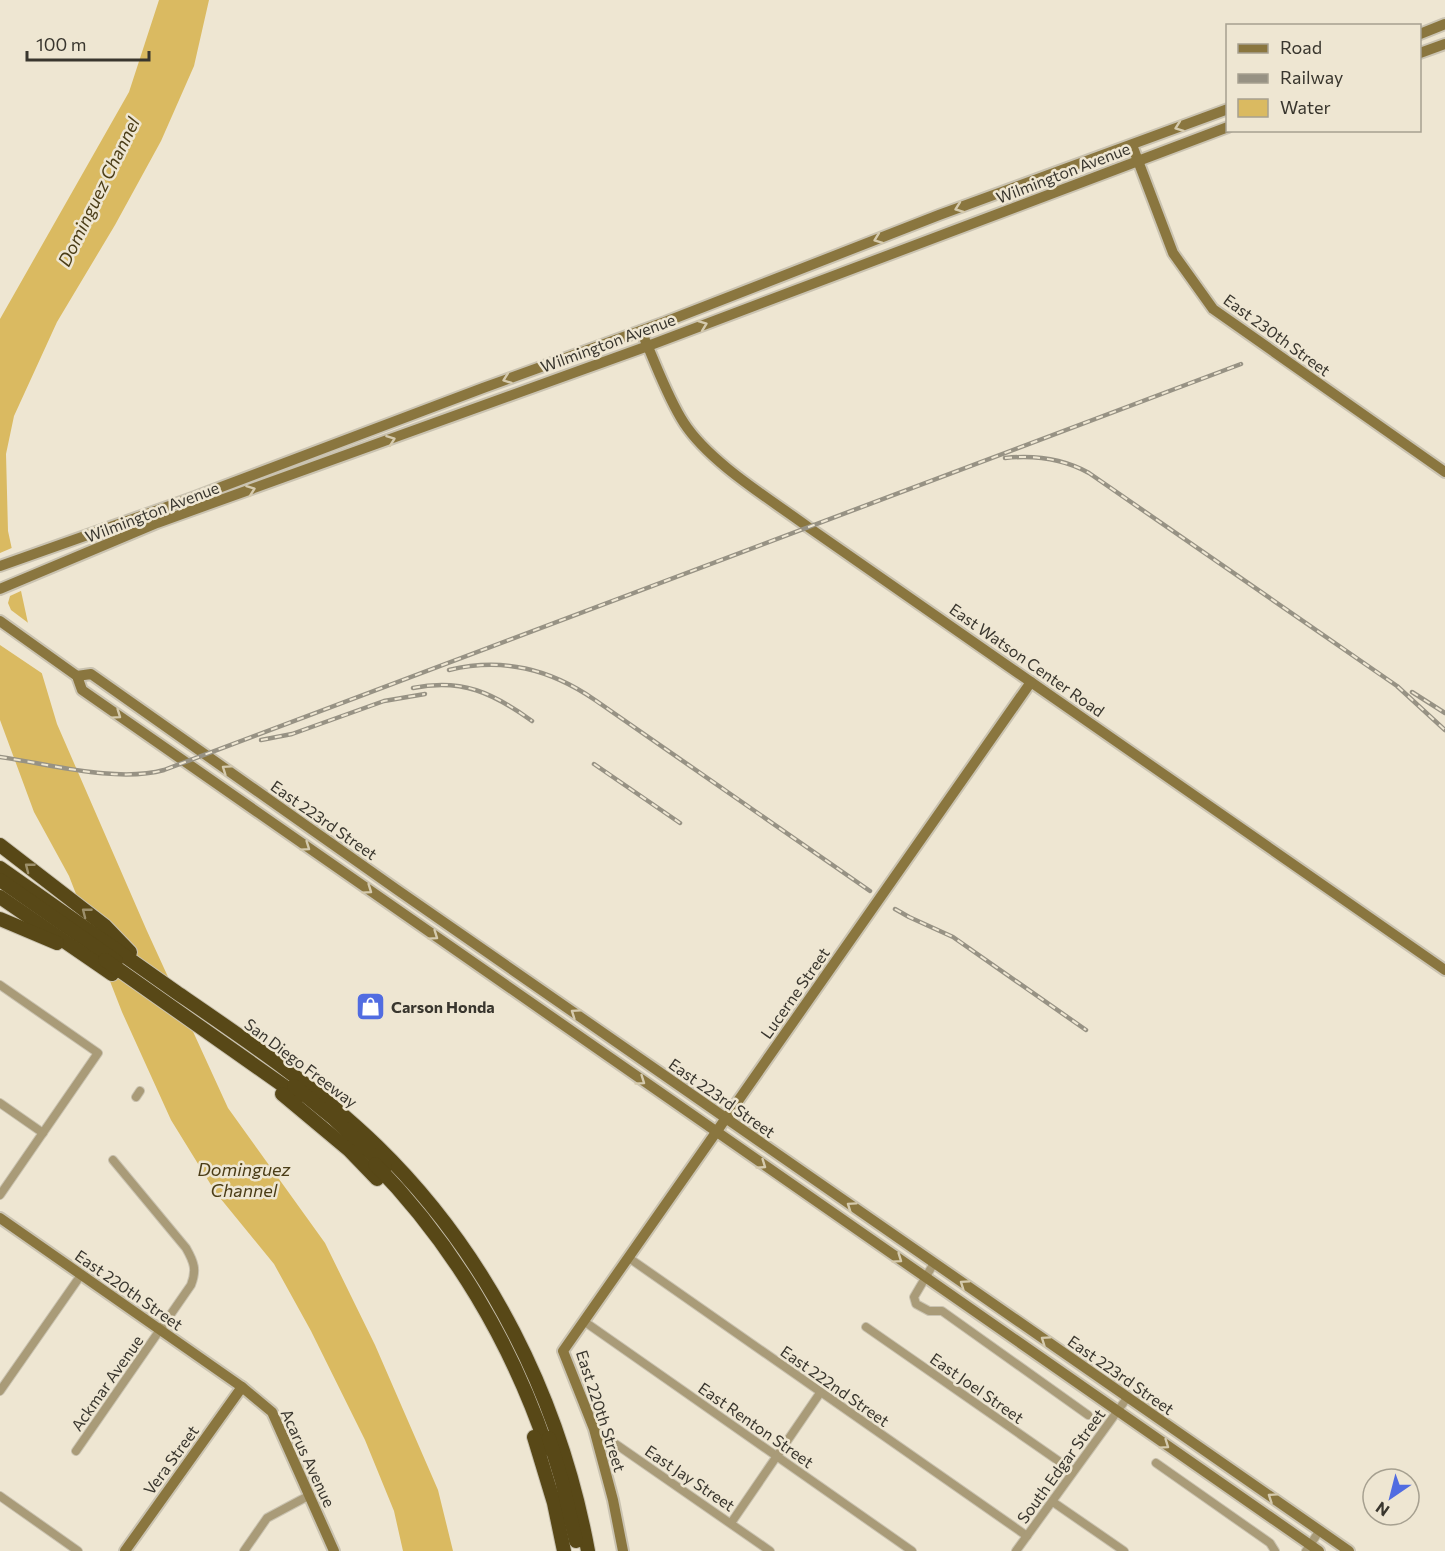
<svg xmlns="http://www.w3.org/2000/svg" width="1445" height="1551" font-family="Commissioner,sans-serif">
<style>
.water{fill:#daba61}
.pier{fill:#eee6d2}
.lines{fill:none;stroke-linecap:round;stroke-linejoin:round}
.street-casing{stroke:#cac3b1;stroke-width:10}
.secondary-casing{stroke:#cac3b1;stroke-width:14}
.highway-casing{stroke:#cac3b1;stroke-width:16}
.street{stroke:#a99b78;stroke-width:8}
.secondary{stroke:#8a763f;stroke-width:10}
.highway{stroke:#584817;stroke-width:14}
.rail-casing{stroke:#979284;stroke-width:4.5}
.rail{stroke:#eee6d2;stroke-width:2;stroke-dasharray:7;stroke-linecap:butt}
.oneway{stroke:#d5caad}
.oneway2{stroke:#9c8f6b}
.labels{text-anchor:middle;stroke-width:5;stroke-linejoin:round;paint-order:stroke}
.street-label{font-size:16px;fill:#39362e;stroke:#eee6d2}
.poi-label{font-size:16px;font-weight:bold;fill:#39362e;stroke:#eee6d2;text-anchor:start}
.water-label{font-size:18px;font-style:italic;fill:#4b3d17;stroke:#eee6d2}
</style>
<rect width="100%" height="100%" fill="#eee6d2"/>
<path class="water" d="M159,0H209L194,66L161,141L115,225L57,322L14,416L6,454L8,531L31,637L57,724L147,931L228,1108L325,1243L375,1345L438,1490L453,1551H403L394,1511L365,1440L311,1331L274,1264L216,1193L171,1120L122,1012L69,876L34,812L0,720V319L129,92Z"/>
<path class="pier" d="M14,547L23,590L10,596L8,603L11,610L31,625L46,676L0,645V553Z"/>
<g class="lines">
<defs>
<g id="street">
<path d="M0,985L98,1053L0,1195"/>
<path d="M136,1097L140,1091"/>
<path d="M0,1103L43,1133"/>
<path d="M629,1258L1027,1536"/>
<path d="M934,1263L914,1297L916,1304L929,1311H942L1088,1415"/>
<path d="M585,1322L912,1551"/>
<path d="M866,1327L1073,1471"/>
<path d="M0,1391L81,1275"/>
<path d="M594,1429L770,1551"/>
<path d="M76,1451L191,1285C197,1270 194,1262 186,1248L113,1160"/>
<path d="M1156,1463L1270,1543L1275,1551"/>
<path d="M0,1496L78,1551"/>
<path d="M1053,1502L1124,1551"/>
<path d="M731,1523L820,1393"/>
<path d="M244,1551L267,1518L310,1495"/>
<path d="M1016,1551L1127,1398"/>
<path d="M1306,1551L1320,1530"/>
</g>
<g id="secondary">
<path d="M1420,34L1445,24"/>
<path d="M1420,53L1445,44"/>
<path d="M1132,145L1173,253L1213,309L1445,472"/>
<path d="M641,331C655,361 666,395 684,423C710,463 770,499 808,527L1445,970"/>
<path d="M0,566L192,498L483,388L665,322L939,215L1228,109"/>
<path d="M0,589L157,523L648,346L1228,127"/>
<path d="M0,621L77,676L82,690L1319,1551"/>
<path d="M77,676L91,674L396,889L1349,1551"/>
<path d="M0,1218L242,1387L272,1412L334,1551"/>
<path d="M125,1551L242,1387"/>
<path d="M623,1551L613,1500L594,1429L563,1351L1031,682"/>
</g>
<g id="highway">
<path d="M0,845L105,926L130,952"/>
<path d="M0,868C59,909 117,951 176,992C246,1040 316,1087 377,1146C488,1254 560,1399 588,1551"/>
<path d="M0,880L116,961"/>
<path d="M0,897L112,974"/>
<path d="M0,919L57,943"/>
<path d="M105,960L298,1096"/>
<path d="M294,1086L332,1117L385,1167"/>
<path d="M282,1094L349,1150L377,1179"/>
<path d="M375,1164C453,1244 511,1342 547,1448"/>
<path d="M534,1437L554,1503L564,1551"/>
<path d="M549,1438L562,1481L576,1541"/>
</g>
</defs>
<use href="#street" class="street-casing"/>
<use href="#secondary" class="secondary-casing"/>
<use href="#highway" class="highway-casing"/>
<use href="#street" class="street"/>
<use href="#secondary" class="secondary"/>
<use href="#highway" class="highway"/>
<defs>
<g id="rail">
<path d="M1005,458C1034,455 1064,459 1089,473L1397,686L1445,730"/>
<path d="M449,670C503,657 550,669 595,700L870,891"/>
<path d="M413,688C462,678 493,693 532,721"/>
<path d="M1412,692L1445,713"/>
<path d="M261,740L292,734L384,701L425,694"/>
<path d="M0,757C49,764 117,783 164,770L1241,364"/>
<path d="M594,764L680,823"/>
<path d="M895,909L909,917L953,937L1086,1030"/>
</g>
</defs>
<use href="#rail" class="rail-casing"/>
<use href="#rail" class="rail"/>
</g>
<defs><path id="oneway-chevron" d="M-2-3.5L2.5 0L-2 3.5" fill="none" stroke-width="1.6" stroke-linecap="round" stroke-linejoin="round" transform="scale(1.5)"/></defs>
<g class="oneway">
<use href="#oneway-chevron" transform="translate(1179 127) rotate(160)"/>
<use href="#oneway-chevron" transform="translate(959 208) rotate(160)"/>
<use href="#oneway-chevron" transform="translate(878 239) rotate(159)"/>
<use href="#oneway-chevron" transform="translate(703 325) rotate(-21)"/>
<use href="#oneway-chevron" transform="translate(507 379) rotate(160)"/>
<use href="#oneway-chevron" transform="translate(391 440) rotate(-20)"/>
<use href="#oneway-chevron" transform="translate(251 490) rotate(-20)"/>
<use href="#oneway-chevron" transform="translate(117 715) rotate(35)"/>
<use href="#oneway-chevron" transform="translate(226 769) rotate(-145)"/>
<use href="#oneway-chevron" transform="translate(306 847) rotate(35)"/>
<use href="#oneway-chevron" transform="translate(368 890) rotate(35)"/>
<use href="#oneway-chevron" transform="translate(434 936) rotate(35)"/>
<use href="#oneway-chevron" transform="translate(575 1013) rotate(-145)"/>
<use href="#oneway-chevron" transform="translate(641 1081) rotate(35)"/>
<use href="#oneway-chevron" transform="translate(762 1165) rotate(35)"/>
<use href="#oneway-chevron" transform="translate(851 1206) rotate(-145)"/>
<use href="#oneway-chevron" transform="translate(898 1259) rotate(35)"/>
<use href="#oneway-chevron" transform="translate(964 1284) rotate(-145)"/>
<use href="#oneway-chevron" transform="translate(1045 1340) rotate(-145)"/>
<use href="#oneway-chevron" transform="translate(1165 1445) rotate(35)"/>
<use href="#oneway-chevron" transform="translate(1272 1497) rotate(-146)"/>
</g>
<g class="oneway2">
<use href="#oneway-chevron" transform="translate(29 867) rotate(-142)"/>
<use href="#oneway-chevron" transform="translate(86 912) rotate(-142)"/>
</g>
<defs>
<symbol id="shop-square" viewBox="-11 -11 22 22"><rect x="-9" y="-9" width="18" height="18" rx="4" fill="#516ce1" stroke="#eee6d2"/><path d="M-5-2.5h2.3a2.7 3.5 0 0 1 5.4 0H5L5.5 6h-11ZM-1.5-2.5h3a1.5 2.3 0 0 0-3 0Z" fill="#fff"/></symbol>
</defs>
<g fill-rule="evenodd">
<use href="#shop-square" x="354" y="990" width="33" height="33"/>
</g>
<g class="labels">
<g class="street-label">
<text transform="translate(1063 173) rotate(-21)" y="6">Wilmington Avenue</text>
<text transform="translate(1277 335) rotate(36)" y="6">East 230th Street</text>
<text transform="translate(608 343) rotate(-20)" y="6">Wilmington Avenue</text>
<text transform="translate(152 512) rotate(-21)" y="6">Wilmington Avenue</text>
<text transform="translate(1027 660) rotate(35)" y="6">East Watson Center Road</text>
<text transform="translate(324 820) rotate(35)" y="6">East 223rd Street</text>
<text transform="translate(795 993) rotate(-55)" y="6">Lucerne Street</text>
<text transform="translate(301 1063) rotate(37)" y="6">San Diego Freeway</text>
<text transform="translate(722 1098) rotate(35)" y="6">East 223rd Street</text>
<text transform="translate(129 1290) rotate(35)" y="6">East 220th Street</text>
<text transform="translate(1121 1375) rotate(35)" y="6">East 223rd Street</text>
<text transform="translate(107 1383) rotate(-55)" y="6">Ackmar Avenue</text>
<text transform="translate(835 1386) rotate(35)" y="6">East 222nd Street</text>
<text transform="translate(977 1388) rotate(35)" y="6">East Joel Street</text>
<text transform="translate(601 1411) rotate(72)" y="6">East 220th Street</text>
<text transform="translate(756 1425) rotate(35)" y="6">East Renton Street</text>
<text transform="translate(308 1458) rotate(65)" y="6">Acarus Avenue</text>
<text transform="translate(171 1460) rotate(-54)" y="6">Vera Street</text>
<text transform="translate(1061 1466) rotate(-54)" y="6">South Edgar Street</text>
<text transform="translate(690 1478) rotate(34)" y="6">East Jay Street</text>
</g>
<g class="poi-label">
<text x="391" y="1013">Carson Honda</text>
</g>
<g class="water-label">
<text transform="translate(99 192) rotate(-64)" y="6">Dominguez Channel</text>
<text x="244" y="1176">Dominguez<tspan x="244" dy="21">Channel</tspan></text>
</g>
</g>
<rect x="1226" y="24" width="195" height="108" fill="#eee6d2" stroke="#a6a090" stroke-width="1.5"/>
<rect x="1238" y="44" width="30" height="9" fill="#8a763f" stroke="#a6a090" stroke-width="1.5"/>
<text x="1280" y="54" font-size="18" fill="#39362e">Road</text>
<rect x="1238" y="74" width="30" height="9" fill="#979284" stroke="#a6a090" stroke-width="1.5"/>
<text x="1280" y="84" font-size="18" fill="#39362e">Railway</text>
<rect x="1238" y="99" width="30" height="18" fill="#daba61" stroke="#a6a090" stroke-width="1.5"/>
<text x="1280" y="114" font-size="18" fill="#39362e">Water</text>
<g transform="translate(1391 1497) rotate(215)"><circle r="28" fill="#eee6d2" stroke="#a6a090" stroke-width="1.5"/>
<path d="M0-4.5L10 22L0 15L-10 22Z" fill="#516ce1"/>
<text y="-9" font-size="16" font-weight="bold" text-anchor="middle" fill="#39362e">N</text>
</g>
<path d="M27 51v9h122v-9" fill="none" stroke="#39362e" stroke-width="3"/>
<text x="36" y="51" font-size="18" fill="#39362e" stroke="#eee6d2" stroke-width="4.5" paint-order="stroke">100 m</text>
</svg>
